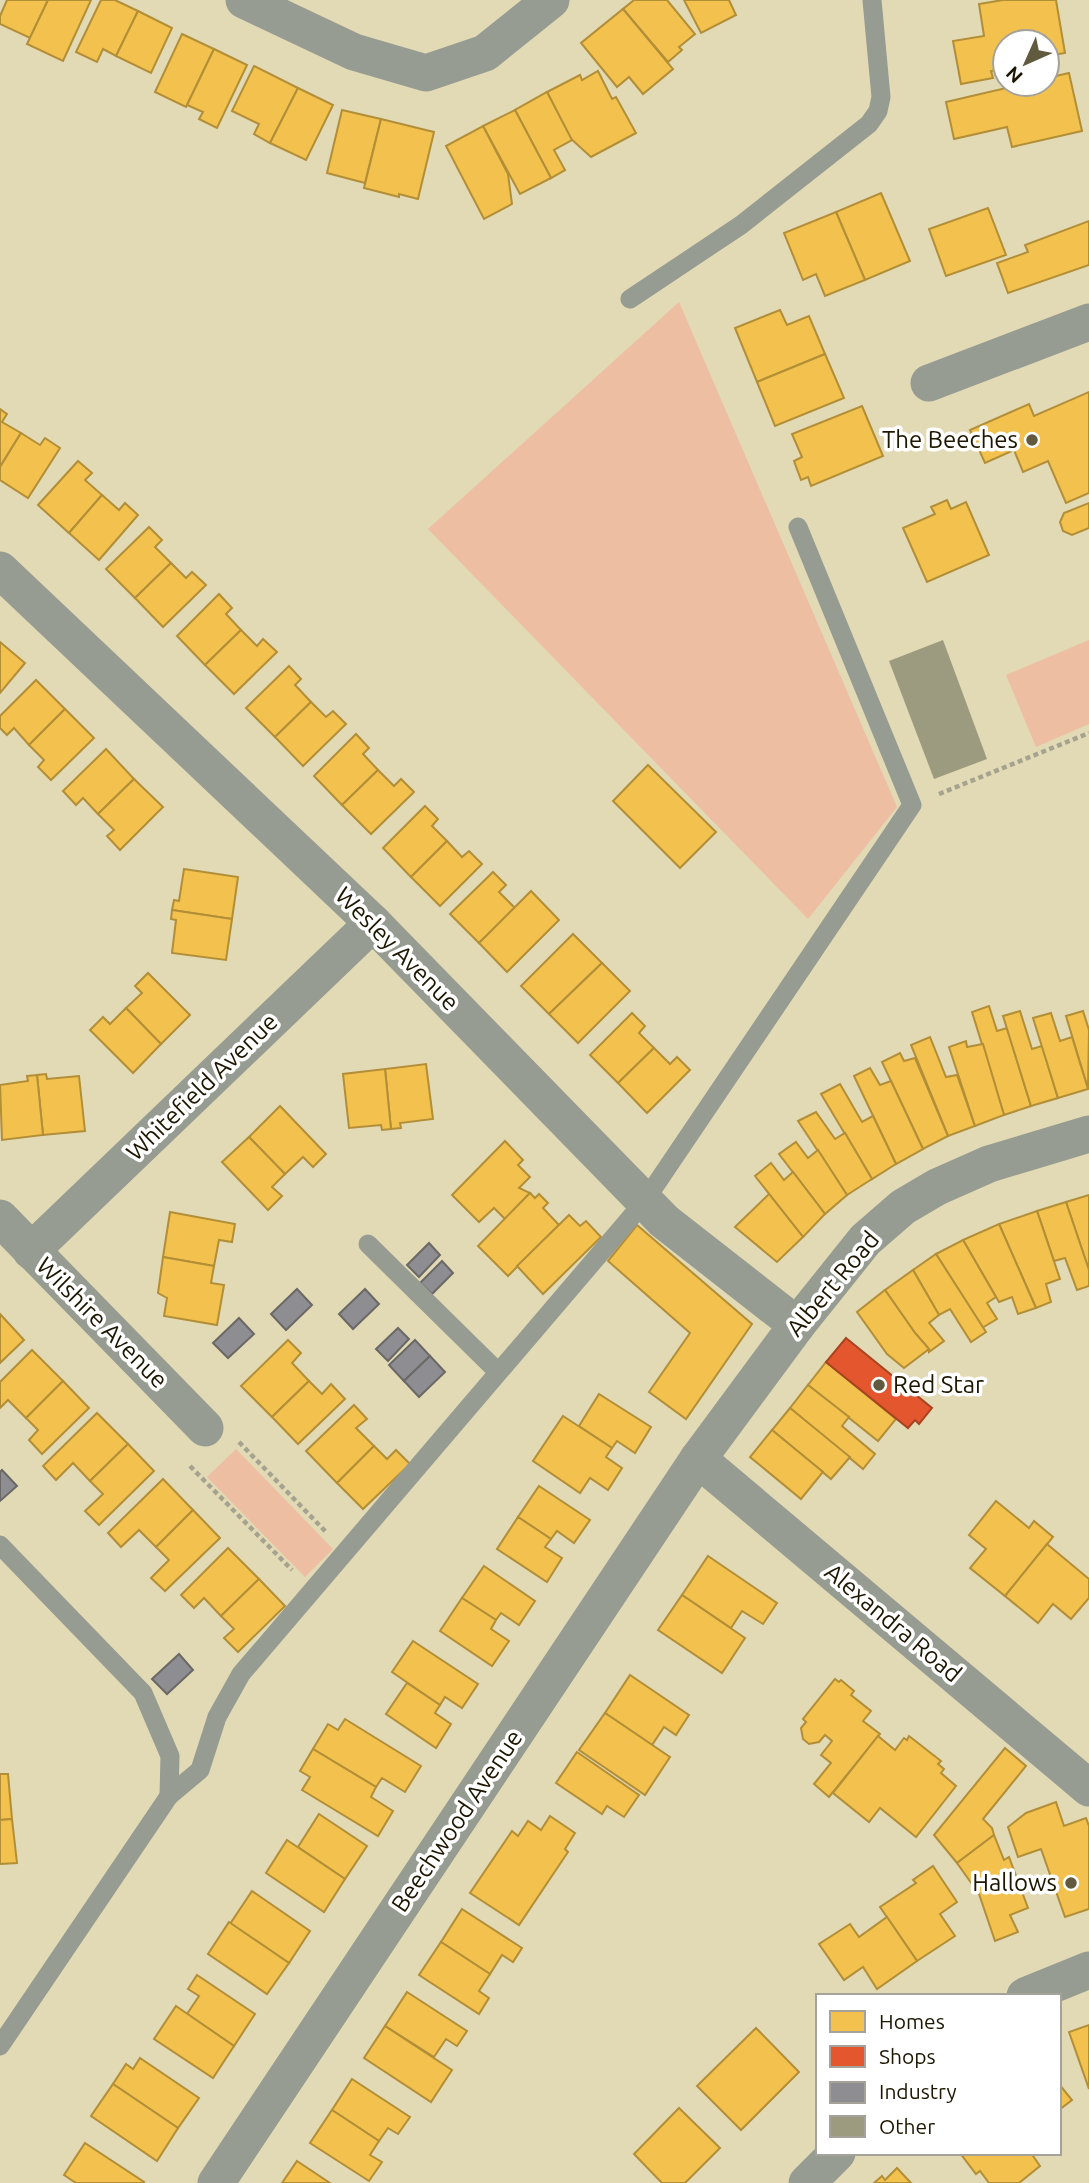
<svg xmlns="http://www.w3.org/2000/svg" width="1089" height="2183" font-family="Ubuntu,sans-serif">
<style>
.green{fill:#eebea3}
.homes{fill:#f2c14e;stroke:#b28e37;stroke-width:2}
.shops{fill:#e4572e;stroke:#a84420;stroke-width:2}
.industry{fill:#8d8d92;stroke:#6b6966;stroke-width:2}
.building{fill:#9d9b7f}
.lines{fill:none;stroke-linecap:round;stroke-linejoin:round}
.path{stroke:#a5a390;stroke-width:4.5;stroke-dasharray:5 3.5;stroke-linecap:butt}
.lane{stroke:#969c91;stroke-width:19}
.street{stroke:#969c91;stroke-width:37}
.poi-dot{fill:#625a3f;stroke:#fff;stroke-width:2.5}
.labels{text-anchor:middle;stroke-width:7;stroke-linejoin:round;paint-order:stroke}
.poi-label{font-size:24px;fill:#1d1600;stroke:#fff;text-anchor:end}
.street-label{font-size:24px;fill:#1d1600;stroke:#fff}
</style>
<rect width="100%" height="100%" fill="#e2d9b5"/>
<g class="green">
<path d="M679,302L897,807L808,919L428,529Z"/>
<path d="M1089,640V724L1036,747L1006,675Z"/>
<path d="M236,1449L333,1549L305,1577L207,1477Z"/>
</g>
<g class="homes">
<path d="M7,0H48L30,38L0,24V16Z"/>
<path d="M48,0H91L63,61L27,44Z"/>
<path d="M101,0H115L138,11L116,56L103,49L97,62L76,52Z"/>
<path d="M634,0H667L695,34L679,47L682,50L668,62L623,9Z"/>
<path d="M684,0H729L736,15L701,33Z"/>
<path d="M1003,0H1056L1065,53L1047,56V42H1005V69L991,71L993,78L961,84L953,41L984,36L979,4Z"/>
<path d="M623,9L673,69L643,94L629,77L617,87L581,43Z"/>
<path d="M138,11L172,28L151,73L116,56Z"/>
<path d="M182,34L214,49L186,107L155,92Z"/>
<path d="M214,49L247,65L217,128L199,119L203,112L187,105Z"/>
<path d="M254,66L298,88L270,143L254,134L259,124L232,111Z"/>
<path d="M598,71L612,99L616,97L636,133L591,157L570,138L547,92L580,75L582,80Z"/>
<path d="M1069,73L1082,131L1012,147L1007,127L954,139L946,102L1023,84H1047V78Z"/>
<path d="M298,88L333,105L306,160L270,143Z"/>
<path d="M547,92L572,140L554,150L565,170L551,178L515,110Z"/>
<path d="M342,110L381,119L365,183L327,173Z"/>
<path d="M515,110L551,178L520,194L483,126Z"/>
<path d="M381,119L434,132L418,199L399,194V197L364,188Z"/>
<path d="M483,126L508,174L512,204L484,219L446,146Z"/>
<path d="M881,193L910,261L865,280L836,212Z"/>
<path d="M988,208L1006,255L946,276L929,229Z"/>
<path d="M836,212L865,280L825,296L816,274L803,280L784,233Z"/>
<path d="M1089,221V265L1008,293L997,263L1028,252L1025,245Z"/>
<path d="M780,310L787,325L809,316L825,354L757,382L735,328Z"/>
<path d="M825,354L844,398L775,426L757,382Z"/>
<path d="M1089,392V493L1066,503L1048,461L1023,472L1014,450L985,463L970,430L1029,404L1034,416Z"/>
<path d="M862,406L883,456L811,486L808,477L801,480L794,461L802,457L792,434Z"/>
<path d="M0,409L7,414L2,422L21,433L0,467Z"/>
<path d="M21,433L40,445L45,438L60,448L28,498L0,480V467Z"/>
<path d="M78,461L92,473L85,480L102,495L69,533L38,505Z"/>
<path d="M102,495L119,510L125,503L138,515L99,560L69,533Z"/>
<path d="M947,500L951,509L966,502L989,555L927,582L903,528L935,514L931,507Z"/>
<path d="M1089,503V528L1072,535L1063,531L1060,522L1064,513Z"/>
<path d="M149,527L162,540L155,547L171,563L135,598L106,569Z"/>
<path d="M171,563L186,578L192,572L206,585L163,627L135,598Z"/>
<path d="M219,594L232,608L226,614L241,630L205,665L177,636Z"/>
<path d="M241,630L257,646L263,639L277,652L234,694L205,665Z"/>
<path d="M0,642L25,663L0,693Z"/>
<path d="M289,666L301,679L295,685L311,702L275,737L246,708Z"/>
<path d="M36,680L65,709L29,745L14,728L7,735L0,728V716Z"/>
<path d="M311,702L326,717L333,711L346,724L303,766L275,737Z"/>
<path d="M65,709L94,738L51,780L38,767L44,760L29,745Z"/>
<path d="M356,734L369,748L363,754L378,770L342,805L314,776Z"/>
<path d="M106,749L134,779L98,814L83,798L76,805L63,791Z"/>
<path d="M648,765L716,832L680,868L613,801Z"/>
<path d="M378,770L394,786L401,779L414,792L371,834L342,805Z"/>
<path d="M134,779L163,807L120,850L107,836L114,830L98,814Z"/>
<path d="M425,806L438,819L432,826L447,841L411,877L383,848Z"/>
<path d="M447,841L462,857L469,851L482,864L440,906L411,877Z"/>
<path d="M184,869L238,877L232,919L172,910L174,900L179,901Z"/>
<path d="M493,872L506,885L499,892L515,908L479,943L450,914Z"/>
<path d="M531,891L559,920L507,972L479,943Z"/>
<path d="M172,910L232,919L226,960L172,953L176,920L171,919Z"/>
<path d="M573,934L602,963L549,1014L521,986Z"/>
<path d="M602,963L630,991L578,1043L549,1014Z"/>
<path d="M148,973L190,1015L161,1044L126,1008L142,993L135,986Z"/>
<path d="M989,1006L997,1031L1007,1028L1031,1106L1004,1115L972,1012Z"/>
<path d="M126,1008L161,1044L133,1073L90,1030L103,1017L110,1024Z"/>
<path d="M1020,1011L1032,1049L1042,1046L1058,1098L1031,1106L1003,1016Z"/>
<path d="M1083,1011L1089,1030L1088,1089L1066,1016Z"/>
<path d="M632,1013L645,1026L639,1033L654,1048L618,1083L590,1055Z"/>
<path d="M1051,1013L1060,1041L1072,1037L1088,1089L1058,1098L1033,1018Z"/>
<path d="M930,1037L946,1077L957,1075L975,1126L948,1136L911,1045Z"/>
<path d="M966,1041L967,1047L983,1044L1004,1115L975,1126L949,1047Z"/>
<path d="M654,1048L670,1064L677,1057L690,1070L647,1113L618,1083Z"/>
<path d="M900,1053L904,1061L915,1058L948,1136L923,1149L882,1062Z"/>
<path d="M426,1064L433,1119L400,1123L401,1128L391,1129L385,1069Z"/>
<path d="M870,1068L880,1085L891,1081L923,1149L896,1164L854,1076Z"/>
<path d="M385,1069L391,1129L382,1130L381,1125L349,1128L343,1074Z"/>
<path d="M46,1074L47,1079L79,1076L85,1131L43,1135L37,1075Z"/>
<path d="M37,1075L43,1135L2,1140L0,1085L28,1081L27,1076Z"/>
<path d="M840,1084L862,1122L873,1116L896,1164L872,1179L821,1094Z"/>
<path d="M280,1106L326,1154L313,1167L303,1157L285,1174L249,1137Z"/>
<path d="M816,1112L835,1139L845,1133L872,1179L847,1195L798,1121Z"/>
<path d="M249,1137L285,1174L272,1187L282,1196L268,1210L222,1162Z"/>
<path d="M505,1141L523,1160L518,1165L530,1177L519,1188L530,1193L505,1219L494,1208L479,1222L452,1195Z"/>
<path d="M796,1142L808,1158L818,1150L847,1195L825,1214L779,1154Z"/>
<path d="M771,1163L784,1180L793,1172L825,1214L803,1237L755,1176Z"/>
<path d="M530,1193L535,1198L539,1194L548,1203L543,1208L559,1225L508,1276L478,1246Z"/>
<path d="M769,1194L803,1237L777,1262L735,1227Z"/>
<path d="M1089,1195V1270L1066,1202Z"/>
<path d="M1066,1202L1089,1270V1286L1077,1290L1065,1258L1054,1261L1037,1211Z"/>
<path d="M1037,1211L1060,1279L1046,1284L1051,1302L1036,1308L999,1224Z"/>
<path d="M170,1212L235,1224L232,1242L219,1240L214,1266L163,1257Z"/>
<path d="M569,1215L580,1226L586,1221L601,1237L543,1294L517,1266Z"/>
<path d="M999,1224L1036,1308L1018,1314L1012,1297L999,1302L963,1240Z"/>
<path d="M637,1225L752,1324L686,1419L649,1392L690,1333L608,1261Z"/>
<path d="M963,1240L996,1297L987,1303L997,1319L982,1328L936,1254Z"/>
<path d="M936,1254L986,1332L971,1342L950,1309L939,1315L913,1270Z"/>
<path d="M163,1257L214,1266L211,1283L224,1285L217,1325L164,1316L167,1298L158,1293Z"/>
<path d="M913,1270L939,1315L929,1323L944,1341L929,1352V1349L915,1333L885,1290Z"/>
<path d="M885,1290L915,1333L929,1349L904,1368L887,1354L857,1312Z"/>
<path d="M0,1314L24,1340L0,1363Z"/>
<path d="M288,1340L301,1353L292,1363L309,1381L272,1417L241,1386Z"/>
<path d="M32,1350L63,1381L26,1418L8,1400L0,1408V1382Z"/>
<path d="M826,1362L896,1419L878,1441L808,1385Z"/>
<path d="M63,1381L89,1408L42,1454L29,1440L38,1430L26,1418Z"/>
<path d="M309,1381L322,1394L331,1384L345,1399L298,1444L272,1417Z"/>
<path d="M808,1385L849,1417L842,1426L875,1454L863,1469L790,1408Z"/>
<path d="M599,1394L651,1427L635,1453L617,1441L612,1448L579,1426Z"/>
<path d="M354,1405L367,1419L356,1428L374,1446L337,1483L306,1451Z"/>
<path d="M790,1408L850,1457L831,1479L772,1430Z"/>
<path d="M97,1413L128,1444L90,1481L73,1463L56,1480L43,1466Z"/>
<path d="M563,1416L612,1448L606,1457L622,1468L608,1490L590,1478L580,1493L533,1461Z"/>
<path d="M772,1430L823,1472L801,1499L750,1457Z"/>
<path d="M128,1444L154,1471L99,1525L85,1511L103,1494L90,1481Z"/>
<path d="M374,1446L387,1459L396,1450L410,1464L363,1509L337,1483Z"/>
<path d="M163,1479L193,1510L156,1547L139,1530L121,1547L108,1533Z"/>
<path d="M539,1486L590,1520L574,1543L557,1531L551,1539L518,1517Z"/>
<path d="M996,1501L1029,1528L1034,1521L1053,1537L1005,1596L970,1568L986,1549L969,1535Z"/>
<path d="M193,1510L220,1538L165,1591L151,1578L169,1560L156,1547Z"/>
<path d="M518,1517L551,1539L545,1547L562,1558L547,1582L497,1549Z"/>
<path d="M1047,1544L1089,1579V1598L1071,1619L1053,1604L1038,1623L1005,1596Z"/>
<path d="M228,1548L259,1579L221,1616L204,1598L194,1608L181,1595Z"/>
<path d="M708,1556L777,1603L763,1624L742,1611L731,1628L682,1595Z"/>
<path d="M484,1566L535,1601L519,1625L501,1613L496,1620L462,1598Z"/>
<path d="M259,1579L285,1606L238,1652L224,1638L234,1629L221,1616Z"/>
<path d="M682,1595L745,1638L722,1673L658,1630Z"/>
<path d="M462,1598L496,1620L491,1629L509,1641L492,1666L440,1631Z"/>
<path d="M413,1641L478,1684L462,1708L445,1697L440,1705L392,1672Z"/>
<path d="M630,1675L689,1715L676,1735L664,1727L652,1745L605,1713Z"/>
<path d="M835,1679L839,1682L841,1680L854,1691L851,1695L871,1711L863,1721L880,1734L829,1797L814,1784L831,1763L821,1755L832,1741L825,1735L819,1742L809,1744L803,1739L801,1728L806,1722L803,1719Z"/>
<path d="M407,1683L440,1705L435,1713L451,1724L436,1748L386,1714Z"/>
<path d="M605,1713L670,1757L645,1795L579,1750Z"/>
<path d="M345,1719L421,1766L405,1792L382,1778L376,1787L313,1749L328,1724L338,1730Z"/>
<path d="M878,1736L895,1750L904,1738L907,1740L909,1736L941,1761L938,1764L944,1769L941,1773L956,1786L916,1837L880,1808L869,1822L833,1793Z"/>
<path d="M1005,1748L1026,1766L983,1819L992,1828L994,1835L957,1863L934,1835Z"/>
<path d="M313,1749L376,1787L371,1797L393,1811L378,1836L302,1790L310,1777L300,1771Z"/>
<path d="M577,1752L639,1795L624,1817L607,1806L602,1814L556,1783Z"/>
<path d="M0,1774H8L12,1819L0,1820Z"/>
<path d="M1056,1802L1064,1826L1086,1818L1089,1826V1909L1065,1917L1041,1849L1018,1857L1008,1827L1026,1813Z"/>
<path d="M319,1814L367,1846L345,1879L298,1847Z"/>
<path d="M550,1816L575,1833L565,1849L568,1852L519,1925L470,1893L512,1831L518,1836L528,1821L541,1830Z"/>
<path d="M12,1819L17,1863L0,1864V1820Z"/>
<path d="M994,1835L1004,1860L1009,1857L1028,1908L1010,1915L1018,1932L995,1941L979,1894L957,1863Z"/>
<path d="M287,1840L345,1879L324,1912L266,1873Z"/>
<path d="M933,1866L957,1902L940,1914L955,1936L917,1961L880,1907L916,1883L913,1880Z"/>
<path d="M252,1891L310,1931L289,1963L230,1924Z"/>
<path d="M462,1909L522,1948L513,1962L502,1955L490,1974L441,1942Z"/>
<path d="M887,1917L917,1961L877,1989L863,1967L844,1980L819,1944L850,1924L859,1937Z"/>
<path d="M229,1922L289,1963L267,1994L208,1954Z"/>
<path d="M441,1942L490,1974L479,1991L489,1998L479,2014L419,1975Z"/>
<path d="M197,1975L255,2014L234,2046L187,2014L199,1996L188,1989Z"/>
<path d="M407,1992L467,2031L457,2046L446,2039L434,2057L385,2026Z"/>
<path d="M176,2006L234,2046L213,2078L154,2039Z"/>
<path d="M1089,2025V2089L1069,2032Z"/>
<path d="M385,2026L452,2070L431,2102L364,2058Z"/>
<path d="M756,2028L799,2072L741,2130L697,2086Z"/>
<path d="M140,2058L199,2098L178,2128L113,2084L126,2064L133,2069Z"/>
<path d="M352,2079L410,2117L398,2134L388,2128L379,2141L332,2110Z"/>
<path d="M113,2084L178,2128L157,2161L91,2116Z"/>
<path d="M1059,2084L1072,2100L1059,2110Z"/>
<path d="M679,2108L720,2148L685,2183H662L634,2154Z"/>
<path d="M332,2110L379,2141L370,2155L382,2162L369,2181L310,2143Z"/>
<path d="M85,2143L144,2182L143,2183H76L64,2175Z"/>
<path d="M960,2153H1031L1040,2166L1019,2183H989L980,2171L976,2174Z"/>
<path d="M297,2161L330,2183H282Z"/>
<path d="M897,2168L911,2183H874L882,2176L885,2180Z"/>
</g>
<path class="shops" d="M846,1338L932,1408L919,1424L915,1420L908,1428L826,1362Z"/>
<g class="industry">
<path d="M429,1243L440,1255L419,1277L407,1265Z"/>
<path d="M442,1261L453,1273L432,1294L420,1283Z"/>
<path d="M297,1289L312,1305L286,1330L271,1314Z"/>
<path d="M365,1289L379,1304L353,1329L339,1314Z"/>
<path d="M239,1318L254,1334L228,1358L213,1343Z"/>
<path d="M398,1328L409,1339L388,1361L376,1349Z"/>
<path d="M415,1340L430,1356L404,1381L389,1365Z"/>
<path d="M430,1356L445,1372L419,1397L404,1381Z"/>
<path d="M2,1470L17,1486L0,1501V1472Z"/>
<path d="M179,1654L193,1670L167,1694L152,1679Z"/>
</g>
<path class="building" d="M943,640L987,759L934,779L889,661Z"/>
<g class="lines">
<g class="path">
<path d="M939,794L1089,733"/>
<path d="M239,1442L326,1532"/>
<path d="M190,1466L292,1570"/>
</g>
<g class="lane">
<path d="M630,299L741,225L869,124L878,111L881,97L872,0"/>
<path d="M368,1244L498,1372"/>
<path d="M0,1545L143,1693L170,1756L169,1796"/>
<path d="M0,2046L169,1796L200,1770L217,1717L241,1674L644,1202L912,805L798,527"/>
</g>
<g class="street">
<path d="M244,0L354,52L426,73L485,53L551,0"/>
<path d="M929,383L1089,322"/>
<path d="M0,570L373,923L664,1221L797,1325"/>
<path d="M0,1218L205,1428"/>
<path d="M31,1251L373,923"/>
<path d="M698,1459L1089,1788"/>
<path d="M1025,1996L1089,1970"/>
<path d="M216,2183L698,1459L797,1325L865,1240L903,1207L937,1187L989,1164L1089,1134"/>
<path d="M807,2183L837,2153"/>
</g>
</g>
<g class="poi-dot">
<circle cx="1032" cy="440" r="7"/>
<circle cx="879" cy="1385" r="7"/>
<circle cx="1071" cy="1883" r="7"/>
</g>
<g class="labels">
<g class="poi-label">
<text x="1018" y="448">The Beeches</text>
<text x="893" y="1393" text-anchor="start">Red Star</text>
<text x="1057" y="1891">Hallows</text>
</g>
<g class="street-label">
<text transform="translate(397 949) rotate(45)" y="8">Wesley Avenue</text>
<text transform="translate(202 1087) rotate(-44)" y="8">Whitefield Avenue</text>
<text transform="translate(833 1284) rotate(-50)" y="8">Albert Road</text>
<text transform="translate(102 1323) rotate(45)" y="8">Wilshire Avenue</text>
<text transform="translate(893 1623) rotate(40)" y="8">Alexandra Road</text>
<text transform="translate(457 1821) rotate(-56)" y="8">Beechwood Avenue</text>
</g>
</g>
<rect x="816" y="1994" width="245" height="161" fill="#ffffff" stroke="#a5a299" stroke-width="2"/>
<rect x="830" y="2011" width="35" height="21" fill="#f2c14e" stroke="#a5a299" stroke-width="2"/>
<text x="879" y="2029" font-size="21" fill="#1d1600">Homes</text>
<rect x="830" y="2046" width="35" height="21" fill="#e4572e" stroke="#a5a299" stroke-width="2"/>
<text x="879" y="2064" font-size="21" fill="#1d1600">Shops</text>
<rect x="830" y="2082" width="35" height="21" fill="#8d8d92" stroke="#a5a299" stroke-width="2"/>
<text x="879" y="2099" font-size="21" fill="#1d1600">Industry</text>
<rect x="830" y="2116" width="35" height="21" fill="#9d9b7f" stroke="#a5a299" stroke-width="2"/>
<text x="879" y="2134" font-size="21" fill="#1d1600">Other</text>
<g transform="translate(1026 63) rotate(225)"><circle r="33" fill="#ffffff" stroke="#a5a299" stroke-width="2"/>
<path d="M0-5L12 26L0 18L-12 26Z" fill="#625a3f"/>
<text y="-10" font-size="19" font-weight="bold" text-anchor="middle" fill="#1d1600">N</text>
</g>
</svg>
